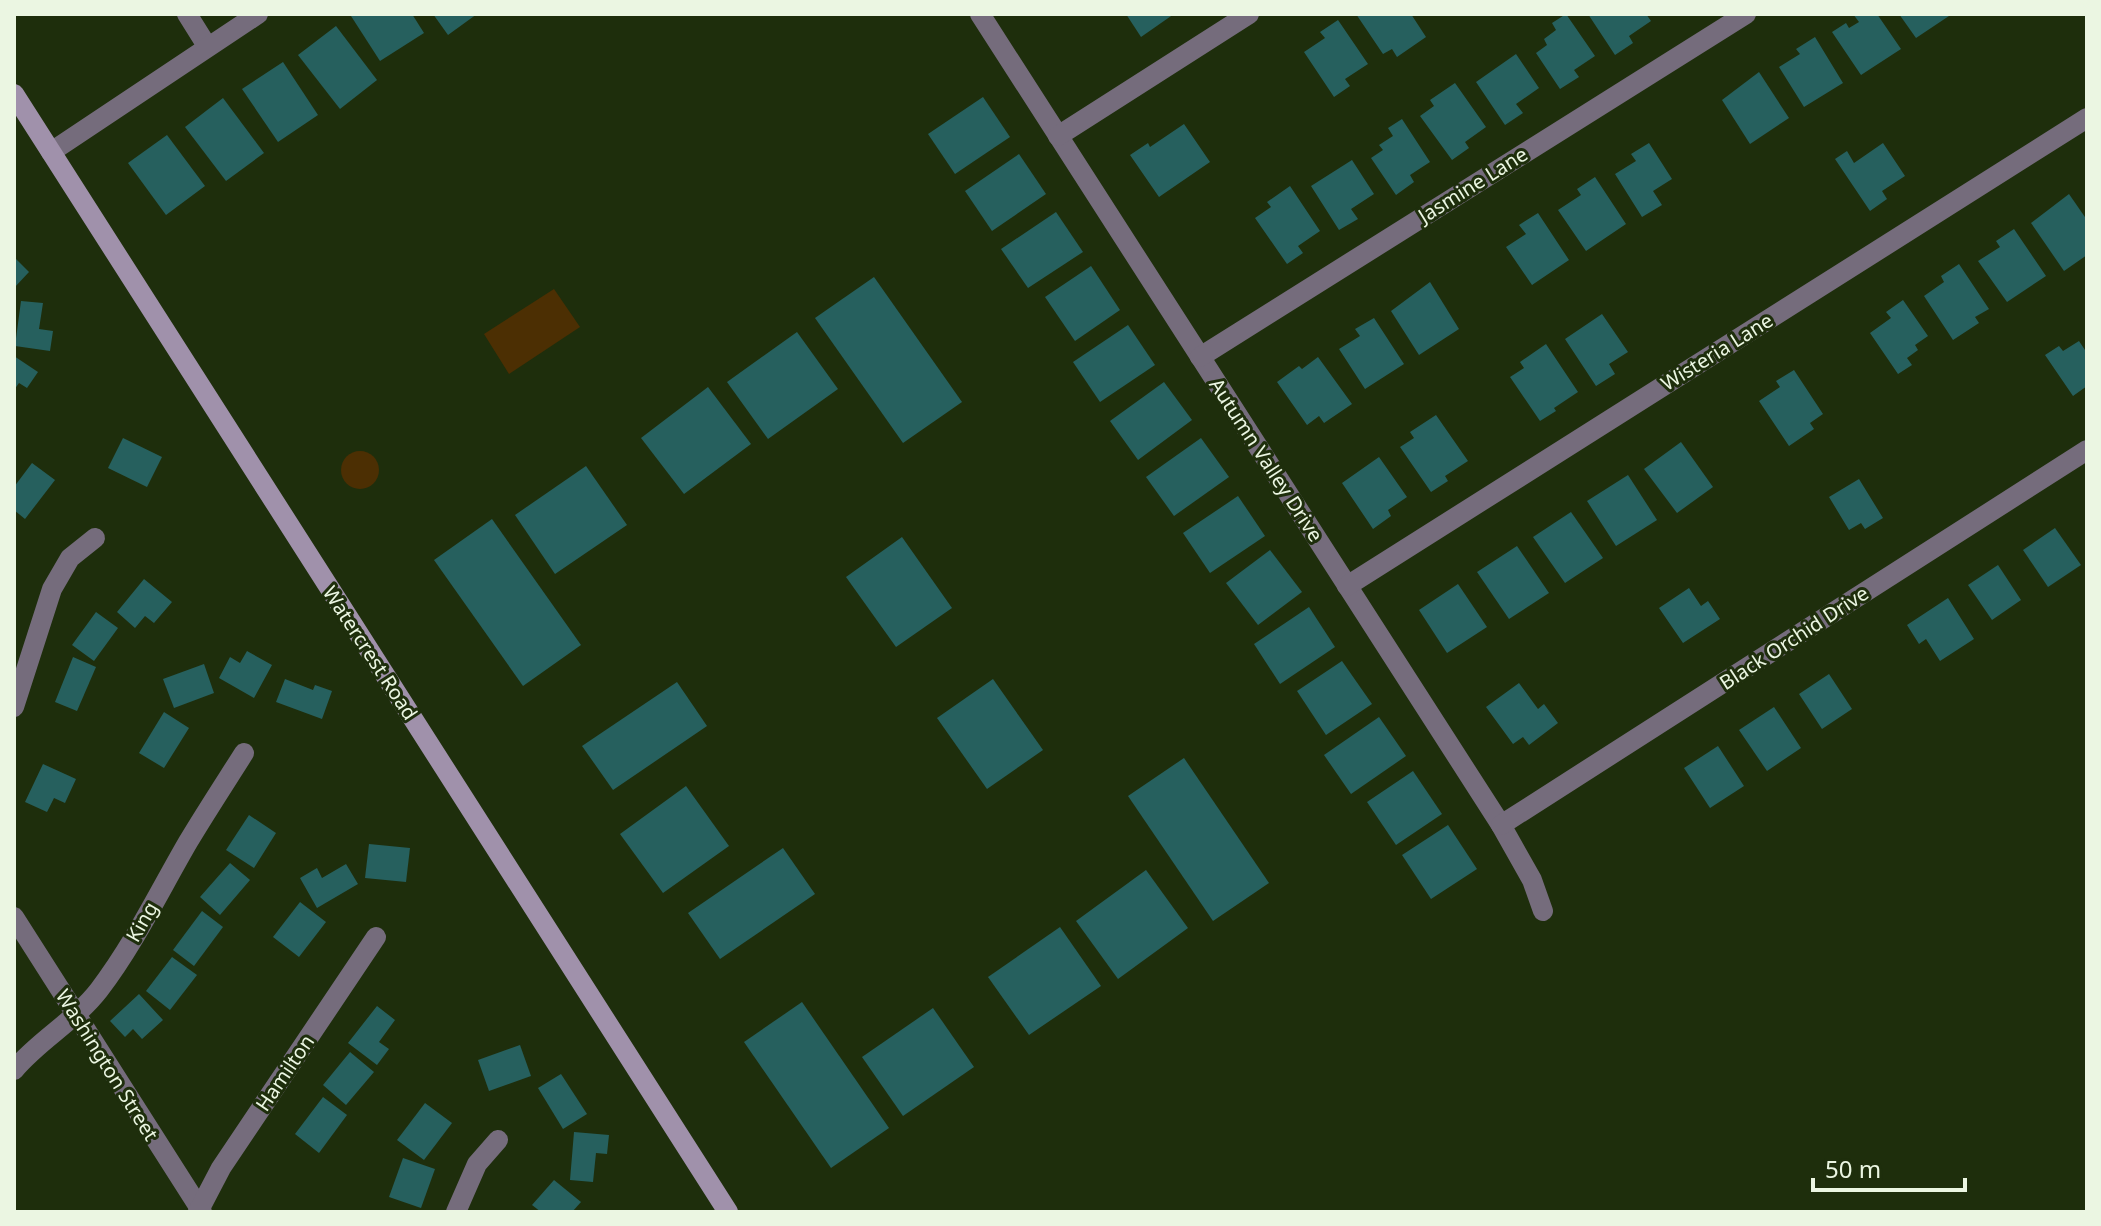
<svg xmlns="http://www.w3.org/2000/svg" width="2101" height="1226" font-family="'Noto Sans',sans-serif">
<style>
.green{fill:#4c2f03}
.building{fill:#26605e}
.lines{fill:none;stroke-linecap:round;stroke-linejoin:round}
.street{stroke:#756c7c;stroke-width:20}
.secondary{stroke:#a091ab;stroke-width:20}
.labels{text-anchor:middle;stroke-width:6;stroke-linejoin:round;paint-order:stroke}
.street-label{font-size:20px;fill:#ebf6e2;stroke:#1e2e0c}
</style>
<rect width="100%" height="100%" fill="#1e2e0c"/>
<g class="green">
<path d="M554,289L580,327L509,374L484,334Z"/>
<circle cx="360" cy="470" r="19"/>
</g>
<g class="building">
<path d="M355,14H412L424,33L380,61L351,16Z"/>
<path d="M433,14H477L448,35Z"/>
<path d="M1126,14H1174L1141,37Z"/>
<path d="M1356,14H1411L1426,37L1397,57L1392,49L1383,54Z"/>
<path d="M1566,14L1595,56L1574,70L1579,77L1560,89L1536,53L1547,45L1544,39L1556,30L1552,23Z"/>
<path d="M1588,14H1646L1651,21L1629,36L1633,43L1615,55Z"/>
<path d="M1853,14H1877L1901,49L1861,75L1832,32L1846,23L1849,28L1859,22Z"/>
<path d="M1899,14H1952L1916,38Z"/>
<path d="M1338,20L1368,64L1345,79L1350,86L1334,97L1304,52L1325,38L1320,32Z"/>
<path d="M336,26L377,80L340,109L298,55Z"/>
<path d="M1815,37L1843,83L1804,107L1779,67L1800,54L1796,49Z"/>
<path d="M1516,54L1539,88L1516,104L1523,113L1505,125L1476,82Z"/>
<path d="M283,62L318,115L278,142L242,89Z"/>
<path d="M1759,72L1789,118L1750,144L1722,100Z"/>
<path d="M1455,83L1486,127L1465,142L1469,148L1452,160L1420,116L1434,106L1430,100Z"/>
<path d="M983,97L1010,137L955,174L928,134Z"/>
<path d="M223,98L264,153L226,181L185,127Z"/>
<path d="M1402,119L1430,162L1410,175L1414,182L1396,195L1371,158L1383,150L1379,145L1393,136L1388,128Z"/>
<path d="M1184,124L1210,162L1159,197L1130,155L1148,143L1150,147Z"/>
<path d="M167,135L205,186L166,215L128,163Z"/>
<path d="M1649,143L1672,179L1653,191L1662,205L1642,217L1615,174L1636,161L1631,154Z"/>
<path d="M1883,143L1905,176L1882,191L1887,199L1870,211L1835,159L1847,151L1854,163Z"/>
<path d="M1019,154L1046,194L992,231L965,191Z"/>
<path d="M1352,160L1374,194L1351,209L1358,219L1339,230L1311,186Z"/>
<path d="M1595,177L1626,224L1586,251L1558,210L1581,195L1577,189Z"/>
<path d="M1290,186L1320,231L1298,246L1303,253L1287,264L1255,218L1271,207L1267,202Z"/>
<path d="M2069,194L2087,220V255L2064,271L2031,223Z"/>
<path d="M1056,212L1083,252L1028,288L1001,249Z"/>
<path d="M1538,213L1569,260L1532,285L1506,247L1526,234L1519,225Z"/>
<path d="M2014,229L2046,276L2007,302L1978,261L2000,247L1996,241Z"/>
<path d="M14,257L29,272L14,288Z"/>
<path d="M1959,264L1989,309L1975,317L1979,323L1953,340L1924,296L1944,282L1941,276Z"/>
<path d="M1091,266L1120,310L1075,341L1045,297Z"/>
<path d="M874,277L962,402L903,443L815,318Z"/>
<path d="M1430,282L1459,329L1419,355L1391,311Z"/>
<path d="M1903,300L1928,336L1915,345L1918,350L1907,358L1912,365L1898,374L1870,333L1891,318L1886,312Z"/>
<path d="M21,301L43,303L39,329L53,331L50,351L15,346Z"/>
<path d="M1602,314L1628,352L1609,364L1615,374L1596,386L1565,339Z"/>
<path d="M1374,318L1404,364L1365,389L1339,349L1360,336L1355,329Z"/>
<path d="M1128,325L1155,365L1100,402L1073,362Z"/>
<path d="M797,332L838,389L768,439L727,382Z"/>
<path d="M2079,341L2087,353V386L2073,396L2045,355L2059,346L2063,351Z"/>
<path d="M1546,344L1578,392L1554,408L1556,411L1540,421L1510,377L1524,368L1520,362Z"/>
<path d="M14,356L38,372L27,388L19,383L14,390Z"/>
<path d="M1318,357L1352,404L1324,423L1319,416L1307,425L1277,382L1299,366L1302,369Z"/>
<path d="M1794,370L1823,414L1810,423L1814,429L1789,446L1759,401L1780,387L1776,381Z"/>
<path d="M1164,382L1192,420L1138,460L1110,421Z"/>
<path d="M708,387L751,444L684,494L641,438Z"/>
<path d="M1436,415L1468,461L1445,476L1448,481L1431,492L1400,447L1414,438L1410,432Z"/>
<path d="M123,438L162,457L147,487L108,468Z"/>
<path d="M1201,438L1229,477L1174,516L1146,477Z"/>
<path d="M1681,442L1713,487L1677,513L1644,469Z"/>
<path d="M1379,457L1407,497L1388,510L1391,516L1373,529L1342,483Z"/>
<path d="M32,463L55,480L25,519L14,510V487Z"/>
<path d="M586,466L627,525L555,574L515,515Z"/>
<path d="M1628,475L1657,520L1616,546L1587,501Z"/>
<path d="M1859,479L1883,518L1865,529L1861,523L1849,530L1829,497Z"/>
<path d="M1238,496L1265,536L1210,573L1183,533Z"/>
<path d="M1571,512L1603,558L1565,583L1533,537Z"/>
<path d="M492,519L581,645L523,686L434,560Z"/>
<path d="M2055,528L2081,565L2048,587L2023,550Z"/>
<path d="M902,537L952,608L896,647L846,577Z"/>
<path d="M1517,546L1549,593L1509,619L1477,572Z"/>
<path d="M1270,550L1302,592L1258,625L1226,583Z"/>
<path d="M1998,565L2021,600L1992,620L1968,585Z"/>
<path d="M144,579L172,602L154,623L145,616L135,628L117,612Z"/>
<path d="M1458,584L1487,627L1447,653L1419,610Z"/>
<path d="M1689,588L1701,606L1708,601L1720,619L1683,643L1659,608Z"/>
<path d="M1948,598L1974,639L1940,661L1926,639L1919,644L1907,625Z"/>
<path d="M1309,607L1335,647L1280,684L1254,644Z"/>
<path d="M96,612L118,628L94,661L72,645Z"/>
<path d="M247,651L272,665L254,698L219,678L230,657L240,663Z"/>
<path d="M73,657L96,667L77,711L55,702Z"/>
<path d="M1342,661L1372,704L1326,735L1297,691Z"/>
<path d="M204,664L214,693L174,708L163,679Z"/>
<path d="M1829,674L1852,709L1822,729L1799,694Z"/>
<path d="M285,679L313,690L315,685L332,691L322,719L276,702Z"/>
<path d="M993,679L1043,750L987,789L937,718Z"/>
<path d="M677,682L707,726L613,790L582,746Z"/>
<path d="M1519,683L1538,709L1544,704L1558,723L1529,745L1523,737L1513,744L1486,707Z"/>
<path d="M1774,707L1801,748L1767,771L1739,730Z"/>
<path d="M164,712L189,728L164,768L139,753Z"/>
<path d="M1379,717L1406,756L1351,794L1324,755Z"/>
<path d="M1718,746L1744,786L1710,808L1684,768Z"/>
<path d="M1184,758L1269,883L1213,921L1128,796Z"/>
<path d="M43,764L76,779L65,803L54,798L47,812L25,802Z"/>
<path d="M1413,771L1442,814L1396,845L1367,802Z"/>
<path d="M686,786L729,846L663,893L620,834Z"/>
<path d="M249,815L276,833L254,868L226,850Z"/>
<path d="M1448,825L1477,869L1431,899L1402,855Z"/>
<path d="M369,844L410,848L406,882L365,878Z"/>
<path d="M783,848L815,894L720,959L688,913Z"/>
<path d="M230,863L250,880L220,915L200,897Z"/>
<path d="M346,864L358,884L317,908L300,878L317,868L322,878Z"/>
<path d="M1146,870L1188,928L1118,979L1076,921Z"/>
<path d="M300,902L326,922L299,957L273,937Z"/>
<path d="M202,911L223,927L194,966L173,950Z"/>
<path d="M1060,927L1101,986L1029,1035L988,977Z"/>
<path d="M172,957L197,975L170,1010L146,991Z"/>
<path d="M139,994L163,1020L142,1039L133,1029L125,1037L110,1021Z"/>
<path d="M802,1002L889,1128L831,1168L744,1042Z"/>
<path d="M377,1006L395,1020L379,1042L389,1049L377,1065L348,1043Z"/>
<path d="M933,1008L974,1067L903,1116L862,1057Z"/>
<path d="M520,1045L531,1076L489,1091L478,1060Z"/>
<path d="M350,1052L374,1072L346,1105L323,1085Z"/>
<path d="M561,1074L587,1114L563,1129L538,1088Z"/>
<path d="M323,1097L347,1115L319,1153L295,1134Z"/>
<path d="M425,1103L452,1123L424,1160L397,1140Z"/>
<path d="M574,1132L609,1135L607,1154L596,1153L593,1182L570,1180Z"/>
<path d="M403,1158L435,1169L421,1208L389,1197Z"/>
<path d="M554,1180L581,1202L572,1212H541L532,1205Z"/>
</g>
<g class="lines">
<g class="street">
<path d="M187,14L207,46"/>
<path d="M980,14L1501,825L1532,880L1543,911"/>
<path d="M1058,136L1249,14"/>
<path d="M51,152L258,14"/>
<path d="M1200,357L1746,14"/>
<path d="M1347,586L2087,118"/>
<path d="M14,707L52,589L70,558L95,538"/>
<path d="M1501,825L2087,450"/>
<path d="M14,917L202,1212"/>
<path d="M14,1070C39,1040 75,1021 99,990C134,944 159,892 188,842C206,812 225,783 244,753"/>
<path d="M198,1212L221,1168L376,937"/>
<path d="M456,1212L477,1164L498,1140"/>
</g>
<path class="secondary" d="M14,94L728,1212"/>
</g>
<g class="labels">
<g class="street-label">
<text transform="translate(1473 185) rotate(-32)" y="7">Jasmine Lane</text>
<text transform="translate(1717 352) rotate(-32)" y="7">Wisteria Lane</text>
<text transform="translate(1266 460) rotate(57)" y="7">Autumn Valley Drive</text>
<text transform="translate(1794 638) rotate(-33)" y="7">Black Orchid Drive</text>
<text transform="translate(370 653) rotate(57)" y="7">Watercrest Road</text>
<text transform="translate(142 922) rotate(-60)" y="7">King</text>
<text transform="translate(107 1065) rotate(58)" y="7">Washington Street</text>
<text transform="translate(285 1073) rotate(-56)" y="7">Hamilton</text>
</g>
</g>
<rect width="2101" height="1226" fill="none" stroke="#ebf6e2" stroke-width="32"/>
<path d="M1813 1178v12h152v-12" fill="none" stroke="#ebf6e2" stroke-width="4"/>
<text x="1825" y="1178" font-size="24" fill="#ebf6e2" stroke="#1e2e0c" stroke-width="6" paint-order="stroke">50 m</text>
</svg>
